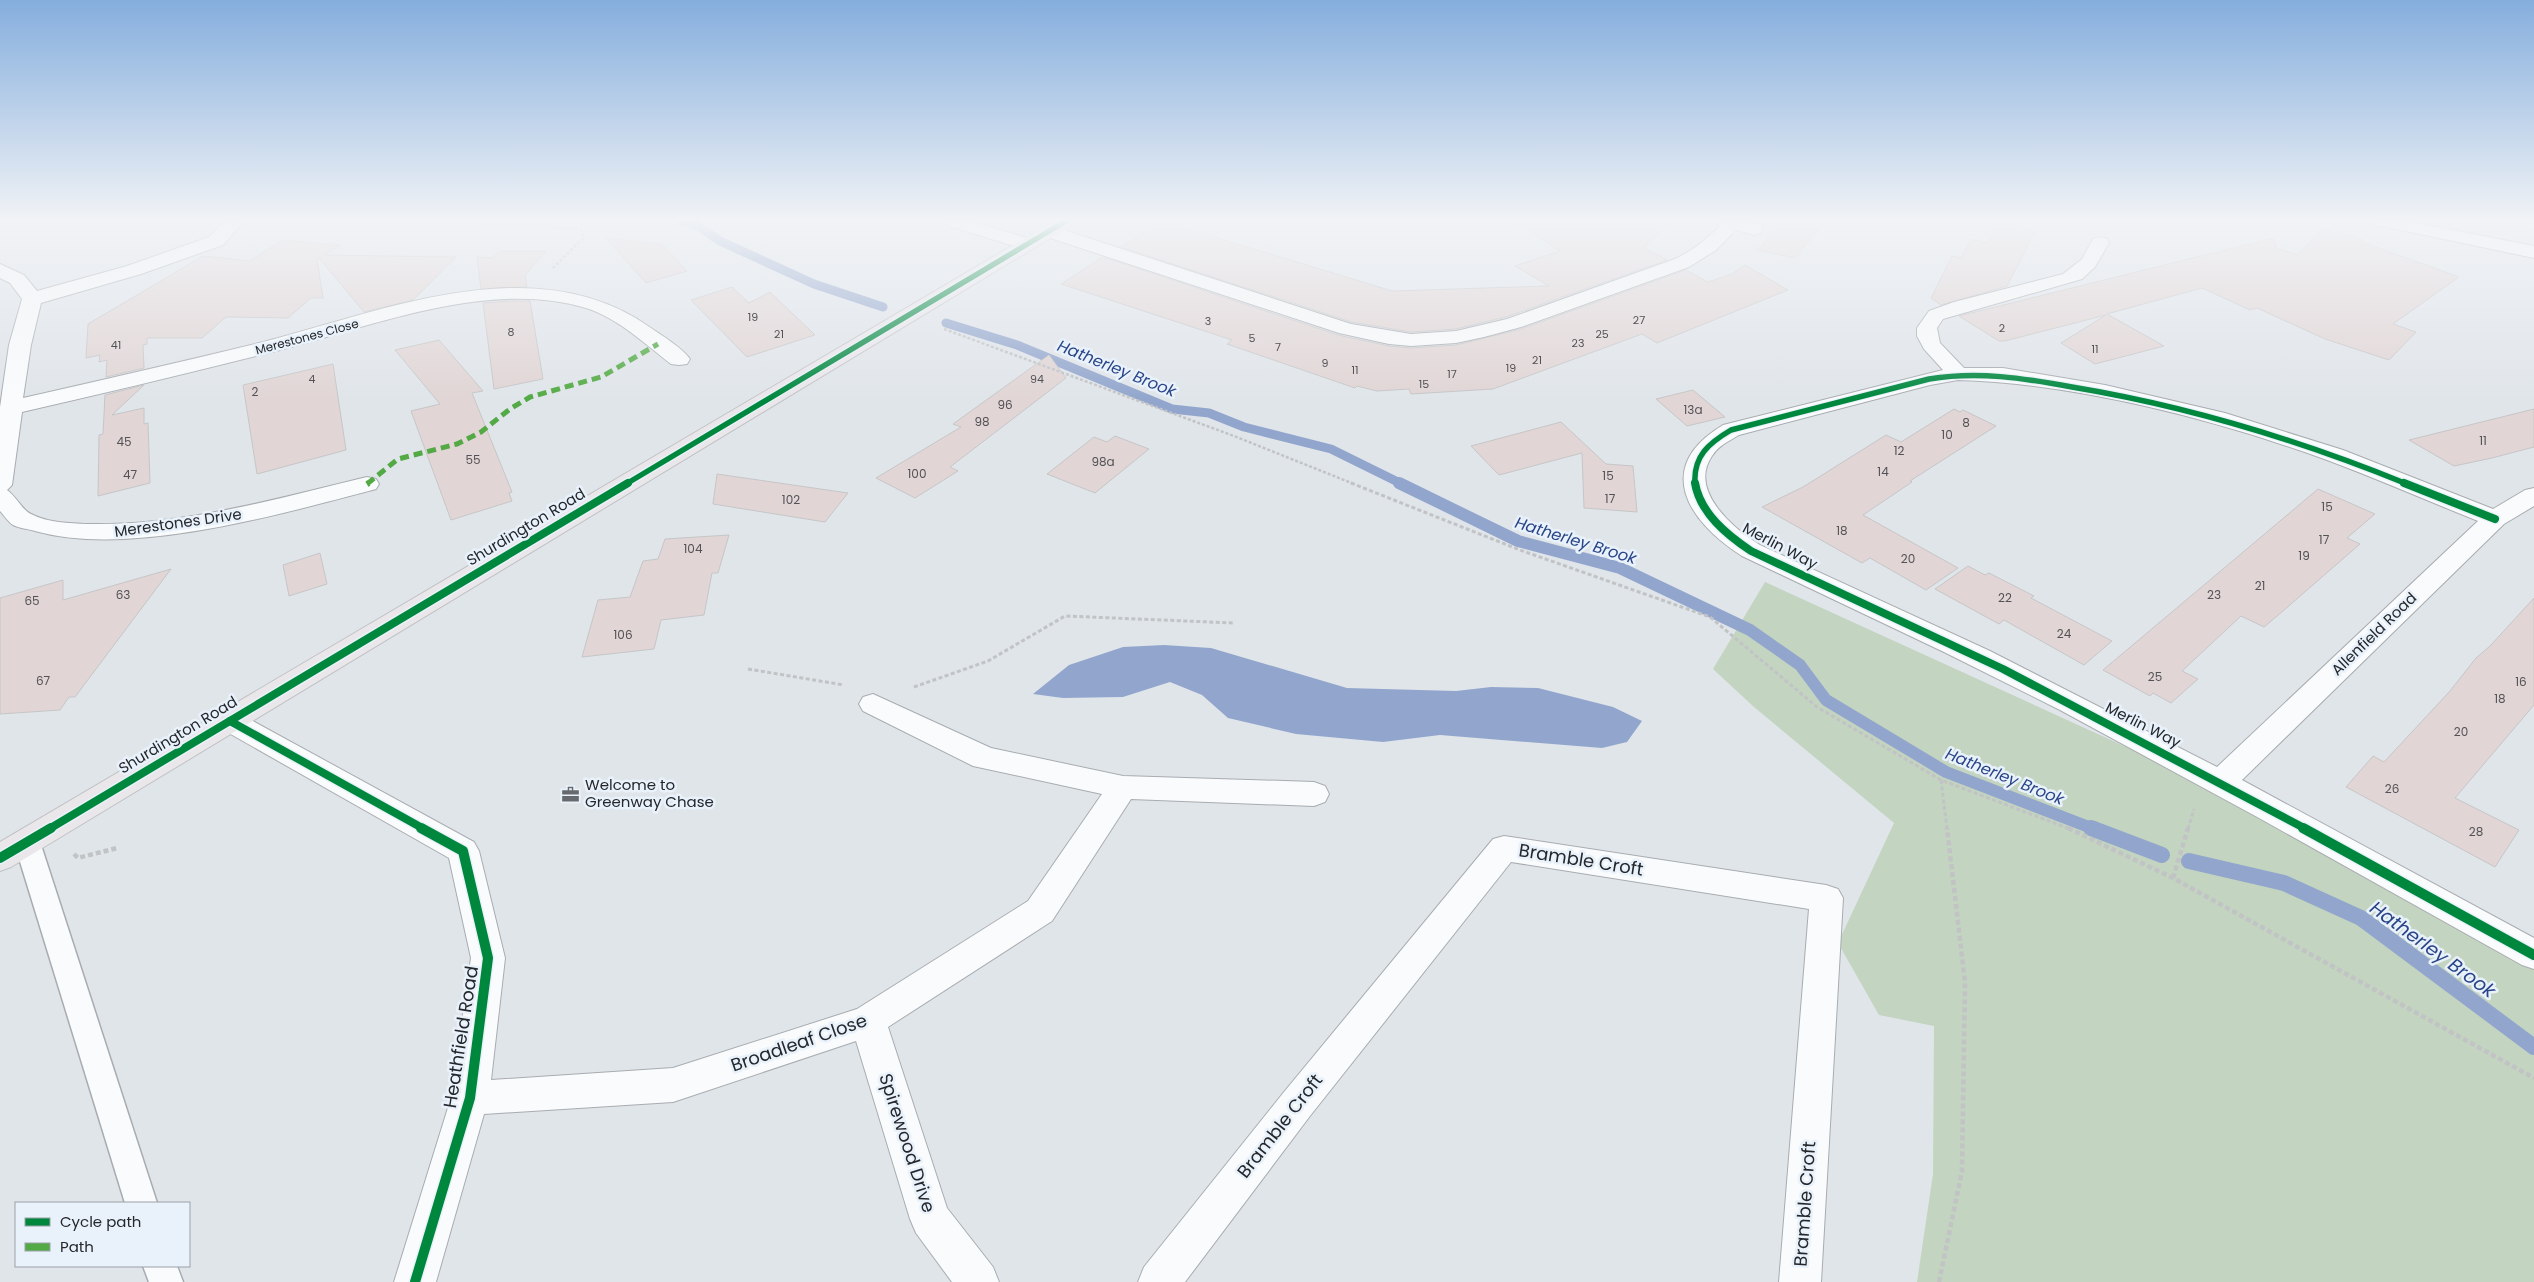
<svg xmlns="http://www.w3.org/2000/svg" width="2534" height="1282" font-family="Poppins,sans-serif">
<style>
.green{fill:#c3d4c0}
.water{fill:#92a6cd}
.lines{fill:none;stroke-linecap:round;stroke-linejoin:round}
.stream-far2{stroke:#92a6cd;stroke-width:9}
.stream-far1{stroke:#92a6cd;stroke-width:12}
.stream{stroke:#92a6cd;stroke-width:16}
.building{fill:#e1d5d5;stroke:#c6c6c7}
.lane-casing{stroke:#a8acb0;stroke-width:3}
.street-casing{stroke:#a8acb0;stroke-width:2}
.secondary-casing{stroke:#a8acb0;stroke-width:2}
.primary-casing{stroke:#c0c2c5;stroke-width:2}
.path-far2{stroke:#c1c3c5;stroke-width:2.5;stroke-dasharray:3 2;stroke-linecap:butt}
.path-far1{stroke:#c1c3c5;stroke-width:3;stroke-dasharray:4 2.5;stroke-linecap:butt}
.path{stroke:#c1c3c5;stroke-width:4.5;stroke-dasharray:5 3;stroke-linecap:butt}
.lane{fill:#fafbfc;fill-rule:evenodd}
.street{fill:#fafbfc;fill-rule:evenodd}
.secondary{fill:#fafbfc;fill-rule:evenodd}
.primary{fill:#eae7eb;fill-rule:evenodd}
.quiet-far1{stroke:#53aa44;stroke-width:5;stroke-dasharray:9 5;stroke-linecap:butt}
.quiet{stroke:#53aa44;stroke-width:6;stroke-dasharray:12 6;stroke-linecap:butt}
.cycleway-far2-casing{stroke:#e9f2fb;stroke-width:8}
.cycleway-far1-casing{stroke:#e9f2fb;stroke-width:11}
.cycleway-casing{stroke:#e9f2fb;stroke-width:13}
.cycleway-far2{stroke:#00873e;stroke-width:5.5}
.cycleway-far1{stroke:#00873e;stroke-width:8}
.cycleway{stroke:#00873e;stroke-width:10}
.labels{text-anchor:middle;stroke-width:5;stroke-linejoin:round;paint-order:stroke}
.far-number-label{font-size:11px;fill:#535256}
.far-street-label{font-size:12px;fill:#24272b;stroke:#e9f2fb}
.number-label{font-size:12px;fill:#535256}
.street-label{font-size:15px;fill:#24272b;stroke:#e9f2fb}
.poi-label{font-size:15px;fill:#24272b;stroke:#e9f2fb;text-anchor:start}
.water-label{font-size:16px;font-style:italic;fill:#294588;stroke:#e9f2fb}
.near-street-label{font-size:18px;fill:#24272b;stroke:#e9f2fb}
.near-water-label{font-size:19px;font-style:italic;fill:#294588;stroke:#e9f2fb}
</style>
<rect width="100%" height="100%" fill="#e0e5ea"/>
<path class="green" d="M1765,582L2168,766L2534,966V1282H1917L1933,1174L1934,1026L1879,1015L1838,943L1894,823L1754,707L1713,669Z"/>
<path class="water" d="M1164,645L1211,648L1347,688L1456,691L1491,687L1538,688L1613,707L1642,721L1627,742L1602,748L1440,735L1383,742L1296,734L1228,718L1202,695L1170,682L1123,697L1063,698L1033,694L1069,665L1123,647Z"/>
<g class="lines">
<g class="stream-far2">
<path d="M682,221L697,225L720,241L814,284L883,307"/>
<path d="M946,323L1017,345L1172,409L1209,413L1244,427L1331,449L1402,484"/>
</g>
<path class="stream-far1" d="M1399,483L1518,541L1620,568L1750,630L1800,665L1826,700L1946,772L2094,829"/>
<g class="stream">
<path d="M2091,828L2162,855"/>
<path d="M2189,861L2284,883L2361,918L2534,1047"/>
</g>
</g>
<g class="building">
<path d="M1512,220H1670L1644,248L1667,260L1506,317L1456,329L1411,332L1351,322L1121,247L1162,221L1392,291L1549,286L1515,266L1560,251Z"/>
<path d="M1784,220H1827L1795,258L1757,250Z"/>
<path d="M1997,224L2035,232L2007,286L1941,305L1931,298L1952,256L1961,258L1972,239L1987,243Z"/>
<path d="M2322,229L2364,240L2362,242L2459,277L2393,324L2416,332L2389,360L2325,339L2257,308L2250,310L2202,288L2107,314L2164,346L2095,364L2061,343L2106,315L2005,341H1999L1959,316L2274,238L2276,248L2298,255Z"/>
<path d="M606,238L662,244L687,271L646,283Z"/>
<path d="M282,240L340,245L324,255L456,257L413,300L364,312L319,258L317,259L323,298H311L288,318L226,317L202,338H147V344L143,345L144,368L106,377L107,360L99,362L100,355L86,358L88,324L203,256L250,261Z"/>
<path d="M499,251H546L525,275L527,287L481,289L477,257L492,258Z"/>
<path d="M1103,257L1338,335L1389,346L1411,348L1456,345L1521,329L1686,270L1708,282L1732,274L1745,265L1788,290L1657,343L1642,334L1493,389L1411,394L1409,389L1377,391L1357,386L1355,388L1227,344L1232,340L1061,284Z"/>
<path d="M732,287L749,303L770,292L815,335L747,357L691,300Z"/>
<path d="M509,301H530L543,379L494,389L483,303Z"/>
<path d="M439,340L483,391L472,393L512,492L509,493L512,501L451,520L411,411L440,404L395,350Z"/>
<path d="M1049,355L1066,378L950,467L958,471L915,498L876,478L961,427L953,424Z"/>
<path d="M333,364L346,450L257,474L243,385Z"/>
<path d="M144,385L112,415L144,408V424L148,423L150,483L98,496L99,435L103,434L105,395Z"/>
<path d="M1693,390L1725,417L1687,426L1656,399Z"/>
<path d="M1954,409L1960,412L1963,410L1996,426L1910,481L1912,482L1863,515L1958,568L1926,590L1870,558L1862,563L1762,507L1803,487L1886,435L1901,442Z"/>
<path d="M2534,409V447L2492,458L2454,466L2409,440Z"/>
<path d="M1561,422L1606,464L1633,466L1637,512L1584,508L1582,453L1499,475L1471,446Z"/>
<path d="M1115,436L1149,449L1095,493L1047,474L1094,437L1107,442Z"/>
<path d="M717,474L848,493L825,522L713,504Z"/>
<path d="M2318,489L2375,514L2347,538L2360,544L2283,611L2264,627L2241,616L2182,671L2198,679L2171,703L2153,693L2150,696L2103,670Z"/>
<path d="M729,535L718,573H712L704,615L661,620L654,649L582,657L598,600L630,597L643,561L658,559L665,539Z"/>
<path d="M320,553L327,584L289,596L283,565Z"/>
<path d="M1968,566L1985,575L1989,573L2034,596L2031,598L2112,641L2084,665L2004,620L1999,624L1935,589Z"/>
<path d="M171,569L75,697H69L60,710L0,714V598L63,580V600Z"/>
<path d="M2534,598V705L2455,798L2519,830L2495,867L2346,787L2373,756L2384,762L2450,691L2476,658L2490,646Z"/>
</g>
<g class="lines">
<defs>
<g id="lane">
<path d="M27,832L36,835L40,842L157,1203H125L14,842L18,835Z"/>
<path d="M143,1266H177L183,1282H149Z"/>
</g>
<g id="street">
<path d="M225,221H244L223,245L141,274L41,303L31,345L23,398C102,380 181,362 259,343C382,312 535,245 651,328C664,337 681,347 690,359L687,364L679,365L671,364C645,344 618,318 586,308C487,278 368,328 272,352C189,373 105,393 22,412L12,485L7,490C16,496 22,510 31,514C48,523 69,523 87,524C182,526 276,499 367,477L376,479L379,484L376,489C281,514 129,558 35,531C28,529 19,528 13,525C8,522 4,515 0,511V407L9,345L22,299L10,283L0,278V264L24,275L37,291L127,266L209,237Z"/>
<path d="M943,221H970L1034,240L1036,244L1034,248L1027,250L946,225Z"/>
<path d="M1713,221H1744L1761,225L1763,229L1761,233L1754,235L1736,230L1716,250L1689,267L1521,327L1484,337L1456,343L1411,346L1389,344L1339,333L1041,235L1039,231L1041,227H1055L1351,324L1411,334L1456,331L1507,319L1675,259C1692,251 1706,240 1720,226Z"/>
<path d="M2100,237L2107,239L2109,243L2095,267L2082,279L1943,319L1937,328L1940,343L1964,368H2003L2105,385L2225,413L2343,450L2493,509L2525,490L2534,488V506L2504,524L2242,780L2534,938V969L2522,965L2259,818L2060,710L1946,653L1742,556C1687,521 1653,467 1723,425L1943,370L1924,349L1917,336V328L1929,311L1954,302L2063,274L2082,259L2093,239ZM1958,380C2075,383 2217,420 2327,460C2378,479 2428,501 2478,521L2217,767L1990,651L1760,545C1734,529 1688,491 1712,456C1718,446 1729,441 1739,435L1930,385Z"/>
<path d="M873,694L991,748L1123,776L1314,782L1325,786L1329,794L1325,802L1314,806L1131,799L1052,921L888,1027L947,1208L993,1267L999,1282H952L916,1233L910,1219L856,1041L673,1102L484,1114L436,1282H394L451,1098L471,958L449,858L220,728L215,721L220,714L230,711L240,714L474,842L479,851L505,958L491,1080L673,1068L857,1009L1028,901L1102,794L973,766L863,711L859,704L863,697Z"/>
<path d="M1504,836L1826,885L1838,889L1843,898L1821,1282H1779L1809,909L1511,862L1310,1116L1185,1282H1138L1144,1267L1284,1092L1493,839Z"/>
</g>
<path id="secondary" d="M2373,221H2407L2534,246V258L2382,226L2376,225Z"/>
<path id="primary" d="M1054,221H1075L1072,225L11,867L0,871V842Z"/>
</defs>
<use href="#lane" class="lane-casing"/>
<use href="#street" class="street-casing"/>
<use href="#secondary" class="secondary-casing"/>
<use href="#primary" class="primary-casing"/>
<g class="path-far2">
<path d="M451,221L581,229L584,237L553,268"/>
<path d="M944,329L1234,436L1354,484"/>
</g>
<g class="path-far1">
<path d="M1351,483L1520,550L1710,617L1817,707L1941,780L2070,829"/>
<path d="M748,669L844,685"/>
<path d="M914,687L988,661L1065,616L1234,623"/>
<path d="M1941,780L1947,829"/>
<path d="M2188,829L2194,809"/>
</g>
<g class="path">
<path d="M2068,828L2173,878L2534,1078"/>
<path d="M74,854L78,858L117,848"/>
<path d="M2173,878L2188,828"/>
<path d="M1939,1282L1962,1171L1965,982L1947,828"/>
</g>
<use href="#lane" class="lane"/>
<use href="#street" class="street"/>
<use href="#secondary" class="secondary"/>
<use href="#primary" class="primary"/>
<path class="quiet-far1" d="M367,484L398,459L457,444L481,432L510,409L530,397L601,377L658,344"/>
<path class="quiet" d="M367,484L369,483"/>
<defs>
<g id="cycleway-far2">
<path d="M626,484L1066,221"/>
<path d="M1695,484C1693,456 1709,443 1731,430L1929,379C1978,371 2023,378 2072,387C2187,406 2299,440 2407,484"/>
</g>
<g id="cycleway-far1">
<path d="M1695,483C1700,513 1727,535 1751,551L2003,669L2306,829"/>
<path d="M2404,483L2495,519"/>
<path d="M230,721L424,829"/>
<path d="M49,829L628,483"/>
</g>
<g id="cycleway">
<path d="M2303,828L2534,955"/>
<path d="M0,858L51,828"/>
<path d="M415,1282L470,1098L488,958L463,851L421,828"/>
</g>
</defs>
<use href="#cycleway-far2" class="cycleway-far2-casing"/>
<use href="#cycleway-far1" class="cycleway-far1-casing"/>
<use href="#cycleway" class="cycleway-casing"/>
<use href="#cycleway-far2" class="cycleway-far2"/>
<use href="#cycleway-far1" class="cycleway-far1"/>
<use href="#cycleway" class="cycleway"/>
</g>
<linearGradient id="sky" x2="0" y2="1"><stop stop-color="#85aedd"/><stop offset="0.55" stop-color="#f1f3f6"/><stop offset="1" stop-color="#f1f3f6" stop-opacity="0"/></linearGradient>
<rect width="2534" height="400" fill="url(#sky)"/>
<defs>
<symbol id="office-bare" viewBox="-9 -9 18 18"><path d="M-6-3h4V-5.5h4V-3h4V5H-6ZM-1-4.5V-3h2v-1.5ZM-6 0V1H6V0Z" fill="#666a6e" stroke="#e9f2fb" stroke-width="2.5" paint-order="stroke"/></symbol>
</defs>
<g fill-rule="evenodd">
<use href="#office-bare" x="558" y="782" width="25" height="25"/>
</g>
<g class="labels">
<g class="far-number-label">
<text x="753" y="321">19</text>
<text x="1639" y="324">27</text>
<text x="1208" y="325">3</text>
<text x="2002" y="332">2</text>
<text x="511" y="336">8</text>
<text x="779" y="338">21</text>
<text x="1602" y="338">25</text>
<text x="1252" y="342">5</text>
<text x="1578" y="347">23</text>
<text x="116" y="349">41</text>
<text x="1278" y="351">7</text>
<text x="2095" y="353">11</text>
<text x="1537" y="364">21</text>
<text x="1325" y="367">9</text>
<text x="1511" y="372">19</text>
<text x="1355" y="374">11</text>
<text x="1452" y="378">17</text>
<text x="312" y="383">4</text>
<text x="1037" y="383">94</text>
<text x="1424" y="388">15</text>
</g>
<g class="far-street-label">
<text transform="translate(307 337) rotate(-15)" y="4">Merestones Close</text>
</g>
<g class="number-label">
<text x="255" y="396">2</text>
<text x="1005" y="409">96</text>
<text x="1693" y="414">13a</text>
<text x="982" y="426">98</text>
<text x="1966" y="427">8</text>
<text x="1947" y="439">10</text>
<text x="2483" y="445">11</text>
<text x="124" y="446">45</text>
<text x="1899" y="455">12</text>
<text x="473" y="464">55</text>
<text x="1103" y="466">98a</text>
<text x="1883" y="476">14</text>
<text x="917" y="478">100</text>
<text x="130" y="479">47</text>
<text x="1608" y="480">15</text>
<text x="1610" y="503">17</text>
<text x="791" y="504">102</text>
<text x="2327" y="511">15</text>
<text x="1842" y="535">18</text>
<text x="2324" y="544">17</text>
<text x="693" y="553">104</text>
<text x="2304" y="560">19</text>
<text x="1908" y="563">20</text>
<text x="2260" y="590">21</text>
<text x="123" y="599">63</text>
<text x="2214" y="599">23</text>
<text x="2005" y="602">22</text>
<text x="32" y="605">65</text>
<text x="2064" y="638">24</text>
<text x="623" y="639">106</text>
<text x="2155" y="681">25</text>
<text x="43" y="685">67</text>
<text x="2521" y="686">16</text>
<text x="2500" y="703">18</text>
<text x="2461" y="736">20</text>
<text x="2392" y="793">26</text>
<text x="2476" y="836">28</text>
</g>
<g class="street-label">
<text transform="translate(178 523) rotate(-8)" y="5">Merestones Drive</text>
<text transform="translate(526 527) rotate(-31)" y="5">Shurdington Road</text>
<text transform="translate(1780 546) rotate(28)" y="5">Merlin Way</text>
<text transform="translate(2374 634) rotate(-44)" y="5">Allenfield Road</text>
<text transform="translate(2143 725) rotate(27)" y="5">Merlin Way</text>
<text transform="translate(178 735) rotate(-31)" y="5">Shurdington Road</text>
</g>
<g class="poi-label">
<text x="585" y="790">Welcome to<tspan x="585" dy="17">Greenway Chase</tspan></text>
</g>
<g class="water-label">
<text transform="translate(1117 368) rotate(22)" y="6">Hatherley Brook</text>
<text transform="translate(1576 540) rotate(17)" y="6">Hatherley Brook</text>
<text transform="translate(2005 776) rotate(22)" y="6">Hatherley Brook</text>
</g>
<g class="near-street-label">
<text transform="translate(1581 860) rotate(9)" y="6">Bramble Croft</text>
<text transform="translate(461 1037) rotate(-81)" y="6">Heathfield Road</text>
<text transform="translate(799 1043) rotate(-19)" y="6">Broadleaf Close</text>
<text transform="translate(1280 1126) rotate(-52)" y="6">Bramble Croft</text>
<text transform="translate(907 1143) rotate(72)" y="6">Spirewood Drive</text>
<text transform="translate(1805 1204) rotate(-86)" y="6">Bramble Croft</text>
</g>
<g class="near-water-label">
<text transform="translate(2433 949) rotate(36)" y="7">Hatherley Brook</text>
</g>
</g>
<rect x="15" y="1202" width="175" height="65" fill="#e9f2fb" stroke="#9aa1a8"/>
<rect x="25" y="1218" width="25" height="8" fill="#00873e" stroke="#9aa1a8"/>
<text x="60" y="1227" font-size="15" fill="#24272b">Cycle path</text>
<rect x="25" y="1243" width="25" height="8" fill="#53aa44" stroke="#9aa1a8"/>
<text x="60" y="1252" font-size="15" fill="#24272b">Path</text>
</svg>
